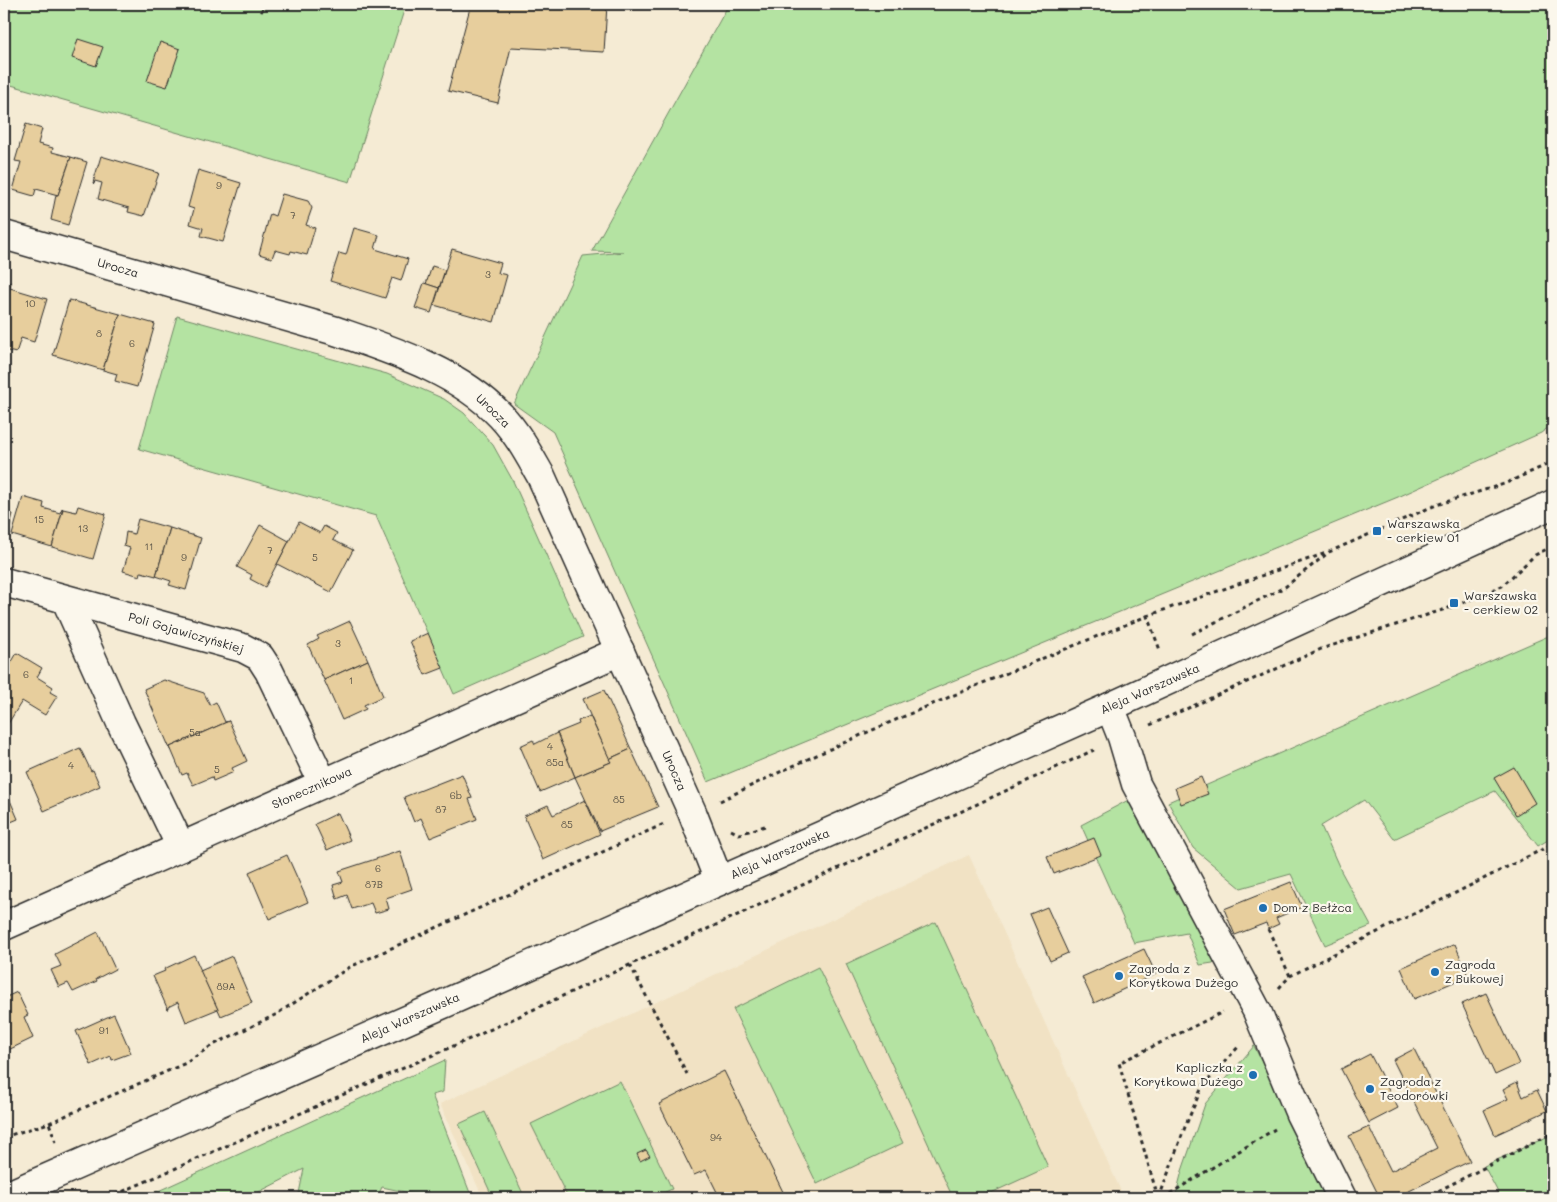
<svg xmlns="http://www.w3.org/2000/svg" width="1557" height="1202" font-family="Mali,sans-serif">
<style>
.built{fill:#f1e2c4}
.green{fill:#b4e3a2;stroke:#708766}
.building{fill:#e7ce9d;stroke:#2b2b2b}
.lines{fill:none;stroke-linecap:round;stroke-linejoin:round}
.minor-casing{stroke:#2b2b2b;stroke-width:31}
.path{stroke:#2b2b2b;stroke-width:3;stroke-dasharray:4 4;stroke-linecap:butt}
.minor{stroke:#fbf7ec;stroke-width:28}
.poi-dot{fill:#1f6fb2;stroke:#fbf7ec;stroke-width:2}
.labels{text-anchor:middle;stroke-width:4.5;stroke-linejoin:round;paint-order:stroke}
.number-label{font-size:10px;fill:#5a5448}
.street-label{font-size:12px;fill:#2b2b2b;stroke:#fbf7ec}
.poi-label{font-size:12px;fill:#2b2b2b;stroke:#fbf7ec;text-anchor:start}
</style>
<rect width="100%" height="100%" fill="#f5ebd4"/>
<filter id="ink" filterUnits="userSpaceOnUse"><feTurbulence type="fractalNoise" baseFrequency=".02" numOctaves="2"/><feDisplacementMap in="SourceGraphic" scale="10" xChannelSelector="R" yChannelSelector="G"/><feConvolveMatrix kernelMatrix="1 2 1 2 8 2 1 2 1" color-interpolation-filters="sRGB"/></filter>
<g filter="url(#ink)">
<path class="built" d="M969,855L1124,1198H483L440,1104Z"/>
<g class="green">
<path d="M4,4H406L350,182L4,83Z"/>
<path d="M729,4H1553V424L1541,433L1398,497L708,782L553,432L514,404L583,256L624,252L592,251Z"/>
<path d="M177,316L387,374L444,399L464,413L493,445L513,481L583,637L454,694L376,516L139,449Z"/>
<path d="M1553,634V837L1538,846L1495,791L1394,839L1364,800L1321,826L1341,871L1371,926L1325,945L1291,874L1241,888L1193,848L1168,802Z"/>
<path d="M1136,796L1219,962L1200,965L1187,933L1134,943L1081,825Z"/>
<path d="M936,922L1048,1167L980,1198H953L846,964Z"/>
<path d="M818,967L903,1143L817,1184L733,1009Z"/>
<path d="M1254,1046L1331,1198H1175L1182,1171L1205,1104Z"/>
<path d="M445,1060L443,1092L432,1095L472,1198H433L382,1187L377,1198H298L304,1169L247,1198H143Z"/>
<path d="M620,1081L672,1189L652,1198H568L531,1124Z"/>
<path d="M485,1112L525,1198H493L459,1124Z"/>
<path d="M1553,1134V1198H1501L1484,1166Z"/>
</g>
<g class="building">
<path d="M471,4H640V6L607,5L604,52L511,47L498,103L448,91Z"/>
<path d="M78,39L103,47L96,66L72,58Z"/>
<path d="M160,42L180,49L167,87L147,81Z"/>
<path d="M26,124L42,129L38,144L53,148L52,152L71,157L58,195L36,189L34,196L13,190L21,162L15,161Z"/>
<path d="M101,156L159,173L144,216L128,212L129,208L98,199L102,183L95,181L94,184L93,183Z"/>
<path d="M71,157L87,162L68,225L51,220L56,195H58Z"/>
<path d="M198,170L241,183L223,242L201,236L203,228L190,224L194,209L188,207Z"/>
<path d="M282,194L308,201L312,208L306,225L315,228L307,255L291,251L290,254L275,250L272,258L259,254L270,214L275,216Z"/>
<path d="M354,228L379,235L375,249L408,259L401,281L392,278L385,298L330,281L339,253L346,255Z"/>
<path d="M452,249L501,263L498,273L507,275L494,322L434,305Z"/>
<path d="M432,266L445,270L439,288L426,284Z"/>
<path d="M4,281L11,283L4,310Z"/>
<path d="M424,283L439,288L431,313L415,308Z"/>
<path d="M10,288L47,299L34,342L21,338L16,353L4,350V310Z"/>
<path d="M69,300L120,314L103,370L53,355Z"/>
<path d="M120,314L155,324L137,387L115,381L117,374L103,370Z"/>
<path d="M23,497L44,503L43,508L60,513L62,508L63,509L52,547L12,535Z"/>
<path d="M78,506L106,514L93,559L52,547L63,509L76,512Z"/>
<path d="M4,512L13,514L4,549Z"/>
<path d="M138,519L170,528L156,576L141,572L140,576L123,571L130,548L124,546L126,532L134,534Z"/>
<path d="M299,522L320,533L324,526L337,533L333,540L353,550L331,592L277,564Z"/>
<path d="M260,525L289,541L265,587L250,579L252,575L237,567Z"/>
<path d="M170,528L201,538L186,590L169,585L171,581L156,576Z"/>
<path d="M350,621L368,660L324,680L308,645L319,639L317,636Z"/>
<path d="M428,633L443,668L425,675L410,641Z"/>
<path d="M17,653L42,668L37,677L53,687L50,692L57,696L45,715L22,701L6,727L4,726V675Z"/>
<path d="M368,660L383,696L364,705L366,709L342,720L324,680Z"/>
<path d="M164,680L204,693L210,705L216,702L225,722L229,721L170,747L172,749H170L144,689Z"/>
<path d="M604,690L631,749L609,759L583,699Z"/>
<path d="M590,716L611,762L575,777L557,733L579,724L578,721Z"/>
<path d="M229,721L247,761L232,768L234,772L213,781L212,777L193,785L187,773L182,775L170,747Z"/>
<path d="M557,733L575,777L540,792L520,746L533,740L535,744Z"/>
<path d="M80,748L91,771L93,770L100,786L44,811L27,772Z"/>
<path d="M631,749L658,807L600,831L575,777L611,762L609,759Z"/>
<path d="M1514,767L1535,803L1516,815L1494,778Z"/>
<path d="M462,774L472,798L469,799L477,819L430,838L421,818L414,822L404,797Z"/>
<path d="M1201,777L1208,794L1181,804L1175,788Z"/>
<path d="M9,798L18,819L6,824L4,819V801Z"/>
<path d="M585,800L600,834L543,860L524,816L548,805L553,815Z"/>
<path d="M338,813L350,840L327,850L315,824Z"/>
<path d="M1094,838L1101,855L1054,874L1047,857Z"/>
<path d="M400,851L412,889L386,898L389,909L375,913L371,903L352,909L347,895L337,899L333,885L343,882L339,871Z"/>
<path d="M287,855L308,902L269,919L249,872Z"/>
<path d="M1291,882L1302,907L1276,918L1279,924L1268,929L1266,923L1235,935L1224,909Z"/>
<path d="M1047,907L1068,953L1050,961L1030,914Z"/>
<path d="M98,932L115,969L96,979L97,981L73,992L68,983L59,987L51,970L61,966L55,954Z"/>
<path d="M1455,944L1468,976L1414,999L1401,968Z"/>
<path d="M1144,949L1156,974L1094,1003L1082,977Z"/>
<path d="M194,955L218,1009L186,1022L178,1002L168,1007V1010L153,976L165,971L164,969Z"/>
<path d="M232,956L252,1003L221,1016L200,970Z"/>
<path d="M17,992L28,1015L24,1017L33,1038L4,1052V998Z"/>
<path d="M1486,993L1519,1064L1495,1075L1462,1004Z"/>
<path d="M114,1014L131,1053L112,1060L111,1056L91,1065L76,1031Z"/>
<path d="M1414,1049L1470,1161L1395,1198H1380L1349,1136L1369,1127L1391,1171L1437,1148L1393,1060Z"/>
<path d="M1370,1054L1398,1108L1369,1123L1341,1069Z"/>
<path d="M724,1071L786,1198H720L706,1170L694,1175L659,1104Z"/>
<path d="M1517,1082L1523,1097L1537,1090L1547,1111L1495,1135L1484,1110L1508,1099L1503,1089Z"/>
<path d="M646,1150L650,1156L640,1161L637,1154Z"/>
</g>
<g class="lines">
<defs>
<g id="minor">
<path d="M4,235L336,331C394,351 458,371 501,416C518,434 529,455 541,476L692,812L719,881"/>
<path d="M4,582L243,648L260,657L269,671L323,783"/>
<path d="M66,600L121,723L181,847"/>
<path d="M1110,707L1122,737L1136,784L1257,1011L1300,1114L1342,1198"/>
<path d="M4,926L620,651"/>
<path d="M4,1197L457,998L1110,707L1553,504"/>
</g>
</defs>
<use href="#minor" class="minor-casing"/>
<g class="path">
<path d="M261,12L265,4"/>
<path d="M1147,616L1326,553"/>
<path d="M1192,634L1285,587L1329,552L1436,505L1504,484L1553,462"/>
<path d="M1150,725L1321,649L1455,606L1502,586L1535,555L1553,546"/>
<path d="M720,801C859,732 1004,674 1147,616L1160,650"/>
<path d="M731,830L739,834L765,826"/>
<path d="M1268,929L1290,976"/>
<path d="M630,965L687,1074"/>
<path d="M1279,988L1290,976L1553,844"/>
<path d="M49,1123L186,1063L211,1046L275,1015L350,967L666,823"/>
<path d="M4,1137L49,1123L56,1142"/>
<path d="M108,1198L474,1037L1094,750"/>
<path d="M1158,1198L1119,1063L1223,1012"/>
<path d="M1159,1198L1185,1127L1202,1087L1239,1046"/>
<path d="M1163,1198L1275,1129"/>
<path d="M1424,1198L1553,1133"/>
</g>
<use href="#minor" class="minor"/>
</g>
</g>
<g class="poi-dot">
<rect x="1372" y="526" width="10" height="10" rx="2.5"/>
<rect x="1449" y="598" width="10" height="10" rx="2.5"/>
<circle cx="1263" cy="908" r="5"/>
<circle cx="1435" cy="972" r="5"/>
<circle cx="1119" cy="976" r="5"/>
<circle cx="1253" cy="1075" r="5"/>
<circle cx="1370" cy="1089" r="5"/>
</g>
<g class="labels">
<g class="number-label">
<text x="219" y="189">9</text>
<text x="293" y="219">7</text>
<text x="488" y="278">3</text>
<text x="30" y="307">10</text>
<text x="99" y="337">8</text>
<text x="132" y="347">6</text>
<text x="39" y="523">15</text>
<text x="83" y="532">13</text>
<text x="149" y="550">11</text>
<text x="270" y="554">7</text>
<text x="184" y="561">9</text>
<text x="315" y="561">5</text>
<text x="338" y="647">3</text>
<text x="26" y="678">6</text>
<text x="351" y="684">1</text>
<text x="195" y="736">5a</text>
<text x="550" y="750">4</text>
<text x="555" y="766">85a</text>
<text x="71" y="769">4</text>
<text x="217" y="773">5</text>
<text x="456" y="799">6b</text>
<text x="619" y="803">85</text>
<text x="441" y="813">87</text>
<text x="567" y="828">85</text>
<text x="378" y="872">6</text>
<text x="374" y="888">87B</text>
<text x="226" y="990">89A</text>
<text x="104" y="1034">91</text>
<text x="716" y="1141">94</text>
</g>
<g class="street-label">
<text transform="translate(118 268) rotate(16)" y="4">Urocza</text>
<text transform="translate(493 411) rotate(44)" y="4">Urocza</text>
<text transform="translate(186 633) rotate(16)" y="4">Poli Gojawiczyńskiej</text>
<text transform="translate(1150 689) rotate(-24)" y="4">Aleja Warszawska</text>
<text transform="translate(674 771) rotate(66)" y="4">Urocza</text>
<text transform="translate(312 788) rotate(-24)" y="4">Słonecznikowa</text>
<text transform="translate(780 854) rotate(-24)" y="4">Aleja Warszawska</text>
<text transform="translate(410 1018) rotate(-24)" y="4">Aleja Warszawska</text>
</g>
<g class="poi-label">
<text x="1387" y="528">Warszawska<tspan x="1387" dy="14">- cerkiew 01</tspan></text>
<text x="1464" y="600">Warszawska<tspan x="1464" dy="14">- cerkiew 02</tspan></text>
<text x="1273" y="912">Dom z Bełżca</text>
<text x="1445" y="969">Zagroda<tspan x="1445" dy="14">z Bukowej</tspan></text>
<text x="1129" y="973">Zagroda z<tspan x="1129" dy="14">Korytkowa Dużego</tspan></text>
<text x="1243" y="1072" text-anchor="end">Kapliczka z<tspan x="1243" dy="14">Korytkowa Dużego</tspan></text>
<text x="1380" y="1086">Zagroda z<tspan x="1380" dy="14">Teodorówki</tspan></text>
</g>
</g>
<rect width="1557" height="1202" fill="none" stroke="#fbf7ec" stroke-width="20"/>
<rect x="10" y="10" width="1537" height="1182" fill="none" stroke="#2b2b2b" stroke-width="2" filter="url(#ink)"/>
</svg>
